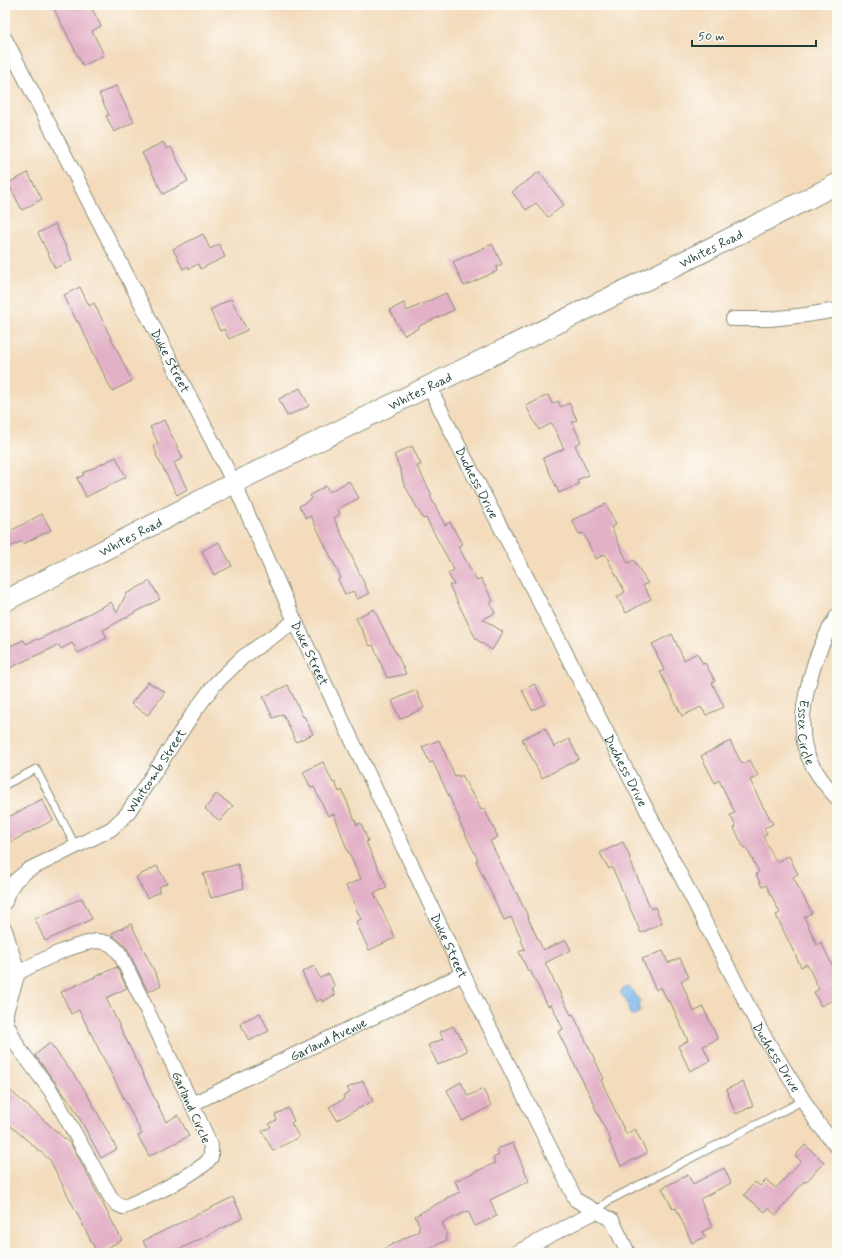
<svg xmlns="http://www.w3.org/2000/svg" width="842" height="1258" font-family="Mynerve,sans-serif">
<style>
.water{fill:#78b6eb;stroke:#4c7a90}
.building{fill:#e3b1c7}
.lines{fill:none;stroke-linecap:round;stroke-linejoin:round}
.lane-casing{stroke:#898c78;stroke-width:9}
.street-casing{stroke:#898c78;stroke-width:16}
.secondary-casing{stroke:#898c78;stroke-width:22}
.lane{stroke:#fff;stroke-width:7}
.street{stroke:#fff;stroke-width:14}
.secondary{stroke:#fff;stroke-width:20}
.labels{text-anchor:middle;stroke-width:3;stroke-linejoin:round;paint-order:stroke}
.street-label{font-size:13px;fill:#1f3d34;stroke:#fdfcf7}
</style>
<rect width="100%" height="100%" fill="#fdfcf7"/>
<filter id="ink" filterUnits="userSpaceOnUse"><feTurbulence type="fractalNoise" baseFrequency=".025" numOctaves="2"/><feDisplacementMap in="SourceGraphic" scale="8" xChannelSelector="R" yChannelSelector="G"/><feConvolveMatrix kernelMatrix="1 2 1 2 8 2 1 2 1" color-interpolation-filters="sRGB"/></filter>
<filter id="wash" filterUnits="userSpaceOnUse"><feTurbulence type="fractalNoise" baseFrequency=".012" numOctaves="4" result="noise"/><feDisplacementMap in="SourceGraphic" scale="16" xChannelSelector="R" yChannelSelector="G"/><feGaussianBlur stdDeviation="0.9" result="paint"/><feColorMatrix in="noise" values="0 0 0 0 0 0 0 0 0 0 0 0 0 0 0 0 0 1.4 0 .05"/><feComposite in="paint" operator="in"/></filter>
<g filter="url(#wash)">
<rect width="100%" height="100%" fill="#f3dbbb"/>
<path class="water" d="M630,987L634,992V995L640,1000L638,1005L640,1012L632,1016C627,1012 629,1005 626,1000C623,996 621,997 621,991L624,988Z"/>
<g id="blocks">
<g class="building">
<path d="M52,5H90L101,26L92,31L104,55L83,66Z"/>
<path d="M116,86L134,122L114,132L106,116L109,115L99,94Z"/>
<path d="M163,142L167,149L171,147L188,181L163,194L142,153Z"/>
<path d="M539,172L564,205L548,217L536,203L526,210L512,192Z"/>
<path d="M28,173L42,199L22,210L8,183Z"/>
<path d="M55,224L72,260L55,268L38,233Z"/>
<path d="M203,234L210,249L219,244L225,257L200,269L198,264L189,269L188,266L183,269L173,249Z"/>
<path d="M492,244L502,264L496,267L497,271L464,286L453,262Z"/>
<path d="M80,287L89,306L94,303L132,381L112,391L78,321L77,322L64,295Z"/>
<path d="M446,293L454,310L419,326V328L404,335L401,329H400L390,310L404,303L407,311Z"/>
<path d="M231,299L247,330L229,339L224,329L220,331L210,310Z"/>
<path d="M300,388L309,406L287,416L279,399Z"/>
<path d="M548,395L552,404L558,401L561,407L569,403L577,420L572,422L581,442L575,445L589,475L577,480L579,484L559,493L543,458L564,449L552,423L539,430L526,406Z"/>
<path d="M164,420L183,458L174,463L187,489L177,495L156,455L157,454L153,445L158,443L150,427Z"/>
<path d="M412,446L421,465L417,466L432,495L430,496L445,525L450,522L462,544L458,546L477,581L481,578L493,601L490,603L495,613L483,619L503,632L492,650L476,639L449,585H454L448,573L454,570L426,518L423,519L403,482L401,471L394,455Z"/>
<path d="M116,457L126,477L86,497L77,478L84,475L83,473Z"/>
<path d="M349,481L359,498L338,509L340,514L334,518L369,594L357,599L353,591L345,595L338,579L341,578L311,516L306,518L299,506L312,499L310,495L326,486L329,492Z"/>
<path d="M606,504L616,525L611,527L628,563L634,560L648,584L643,585L651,599L626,613L617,597L625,592L605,554L596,559L583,533L579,534L572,520Z"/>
<path d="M42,514L51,530L23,544L21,541L5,550V534Z"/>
<path d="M219,542L232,566L214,575L202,551Z"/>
<path d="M150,581L160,599L103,630L107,638L78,653L72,643L61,649L59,645L5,670V648L24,640L26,644L37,639L38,640L111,602L117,613L126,594Z"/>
<path d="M374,609L395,652H396L406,674L387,678L373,645L370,646L356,618Z"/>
<path d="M672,634L684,660L697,653L703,664L705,663L715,681L712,683L724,707L706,715L701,707L682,716L660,672L664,670L652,644Z"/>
<path d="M148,682L165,692L148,715L131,704Z"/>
<path d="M535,684L545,704L532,710L522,690Z"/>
<path d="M288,685L303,717L304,716L313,734L296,742L283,714L273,718L263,697Z"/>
<path d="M416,690L424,708L400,719L392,701Z"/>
<path d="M545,728L554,747L569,739L579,759L542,778L522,739Z"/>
<path d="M439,740L455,776L458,775L459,777L462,775L472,794L473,793L481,810L484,808L498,837L490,841L515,892H516L529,918H528L543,950L566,940L571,950L545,963L571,1015L573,1014L604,1079L601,1080L626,1134L635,1129L647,1153L621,1166L609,1142L611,1141L594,1106L595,1105L558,1032L563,1029L551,1004L548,1006L530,970L528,971L519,952L525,949L521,940L522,939L511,917L504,920L476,861L478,860L459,821L460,820L433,762L430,763L422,747Z"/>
<path d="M730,741L742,764L750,760L758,776L750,780L764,809H765L773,824L764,828L767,834L763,836L776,862L789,856L798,874L793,877L812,913L804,917L817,945L821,942L837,975V983L831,986L837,998L821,1006L814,992L819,989L807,964L801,967L776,915L780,913L766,885L762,887L756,874L759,872L746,847L744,848L734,828L736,827L730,815L735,813L719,780L715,783L701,756Z"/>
<path d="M323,762L333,783L335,782L339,792L342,790L357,825L361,823L368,841L366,842L387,888L374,893L395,938L369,950L356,922L361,919L346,886L361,879L347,849L334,814L328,816L314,787L311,788L303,772Z"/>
<path d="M216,794L233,806L220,821L205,809Z"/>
<path d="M42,799L53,820L5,845V819Z"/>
<path d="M623,842L630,857L629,858L651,909L655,907L662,923L641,933L612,867L609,869L600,853Z"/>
<path d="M238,864L244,888L211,898L203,874Z"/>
<path d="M157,866L167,883L159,887V892L147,898L136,877Z"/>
<path d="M82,898L92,919L45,941L35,919Z"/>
<path d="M131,924L161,985L148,992L128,950L121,942L114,937L112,933Z"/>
<path d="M663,951L668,963L680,958L689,977L681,981L694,1012L703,1007L718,1039L703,1046L710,1061L690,1071L678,1046L688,1041L670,1001L668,1002L661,987L656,990L642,959Z"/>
<path d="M314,966L320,978L329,974L335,987L332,988L335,995L322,1002L321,999L316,1002L302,972Z"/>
<path d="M117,967L127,988L106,998L166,1122L178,1115L189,1136L149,1156L138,1136L142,1134L79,1010L71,1014L61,992Z"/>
<path d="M260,1013L269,1031L249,1041L240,1023Z"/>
<path d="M453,1026L457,1033L458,1032L467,1051L438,1065L428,1045L443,1039L440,1032Z"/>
<path d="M50,1043L85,1090L117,1149L101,1158L74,1108L35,1055Z"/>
<path d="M363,1081L373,1101L337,1120L329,1107L344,1099L343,1096L350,1093L347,1088Z"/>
<path d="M461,1082L468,1096L483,1089L491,1106L462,1121L447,1090Z"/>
<path d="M743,1082L753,1106L736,1114L728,1094H729L727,1089Z"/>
<path d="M5,1086L71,1144L122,1240L97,1253L50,1160L5,1121Z"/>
<path d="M288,1108L294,1121L291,1123L299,1137L273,1151L262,1131L271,1127L269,1124L277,1120L275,1115Z"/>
<path d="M513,1143L529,1181L490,1200L497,1216L475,1226L468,1211L442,1223L447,1234L445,1236L447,1240L418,1253H375L419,1231L418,1228L420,1226L415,1216L446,1199V1198L460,1192L455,1181L495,1163L493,1158L499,1155L497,1149Z"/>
<path d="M805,1145L824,1162L805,1183L804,1181L776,1215L768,1208L765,1212L744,1195L755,1182L760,1186L766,1180L776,1188L801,1161L795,1156Z"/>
<path d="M724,1168L731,1183L700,1199L712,1227L702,1232L705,1237L692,1243L676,1208L673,1209L662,1188L688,1175L693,1184Z"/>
<path d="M233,1197L243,1218L172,1253H149L143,1241Z"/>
</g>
</g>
</g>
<g filter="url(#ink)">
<use href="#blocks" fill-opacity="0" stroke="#898c78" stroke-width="1"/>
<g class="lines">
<defs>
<g id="lane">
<path d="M5,785L36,769L76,847"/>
<path d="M597,1211L608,1201L804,1100"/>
</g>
<g id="street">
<path id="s1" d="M5,39L234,483L295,621L416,874L463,974L576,1200L612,1220L628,1253"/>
<path d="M733,319H770L806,315L837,310"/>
<path id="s2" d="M429,386L452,433L761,1031L816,1121L837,1147"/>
<path id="s3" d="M837,616C816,648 796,709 805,747C810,767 824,784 837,798"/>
<path id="s4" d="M5,902L7,894L15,881L28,870L111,829L127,814L194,712L215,684L243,657L295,621"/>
<path d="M5,930L18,973"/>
<path d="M96,941C109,942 112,944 120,954L192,1104L211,1146V1157L205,1164L190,1174L164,1189L129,1205L123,1207L117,1204L111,1198L51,1091L18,1047L6,1022V1012L18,973C44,959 66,947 96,941Z"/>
<path id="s5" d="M192,1104L463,974"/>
<path d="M516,1253L597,1211"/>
</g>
<g id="secondary">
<path id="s6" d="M5,601L234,483L429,386L699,254L837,184"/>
</g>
</defs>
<use href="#lane" class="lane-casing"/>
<use href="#street" class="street-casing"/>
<use href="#secondary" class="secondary-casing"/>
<use href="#lane" class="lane"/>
<use href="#street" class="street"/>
<use href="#secondary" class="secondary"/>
</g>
</g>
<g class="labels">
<g class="street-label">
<text dy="5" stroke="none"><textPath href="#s6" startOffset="789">Whites Road</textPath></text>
<text dy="5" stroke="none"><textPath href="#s1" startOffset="362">Duke Street</textPath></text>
<text dy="5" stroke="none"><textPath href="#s6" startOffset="465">Whites Road</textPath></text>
<text dy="5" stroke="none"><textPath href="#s2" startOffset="108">Duchess Drive</textPath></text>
<text dy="5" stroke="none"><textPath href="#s6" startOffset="141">Whites Road</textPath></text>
<text dy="5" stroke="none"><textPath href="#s1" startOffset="686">Duke Street</textPath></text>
<text dy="5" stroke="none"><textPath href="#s3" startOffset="123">Essex Circle</textPath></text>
<text dy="5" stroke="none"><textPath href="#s4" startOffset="207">Whitcomb Street</textPath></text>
<text dy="5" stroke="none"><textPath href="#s2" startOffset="432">Duchess Drive</textPath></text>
<text dy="5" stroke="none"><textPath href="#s1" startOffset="1010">Duke Street</textPath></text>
<text dy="5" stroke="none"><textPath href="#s5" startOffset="151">Garland Avenue</textPath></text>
<text dy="5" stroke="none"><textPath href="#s2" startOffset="756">Duchess Drive</textPath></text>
<text transform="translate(192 1107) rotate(66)" y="5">Garland Circle</text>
</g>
</g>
<rect width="842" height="1258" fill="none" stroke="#fdfcf7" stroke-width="20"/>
<path d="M692 40v6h124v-6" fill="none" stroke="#1f3d34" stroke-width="2"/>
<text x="698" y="40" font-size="12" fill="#1f3d34" stroke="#fdfcf7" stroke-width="3" paint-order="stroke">50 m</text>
</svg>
